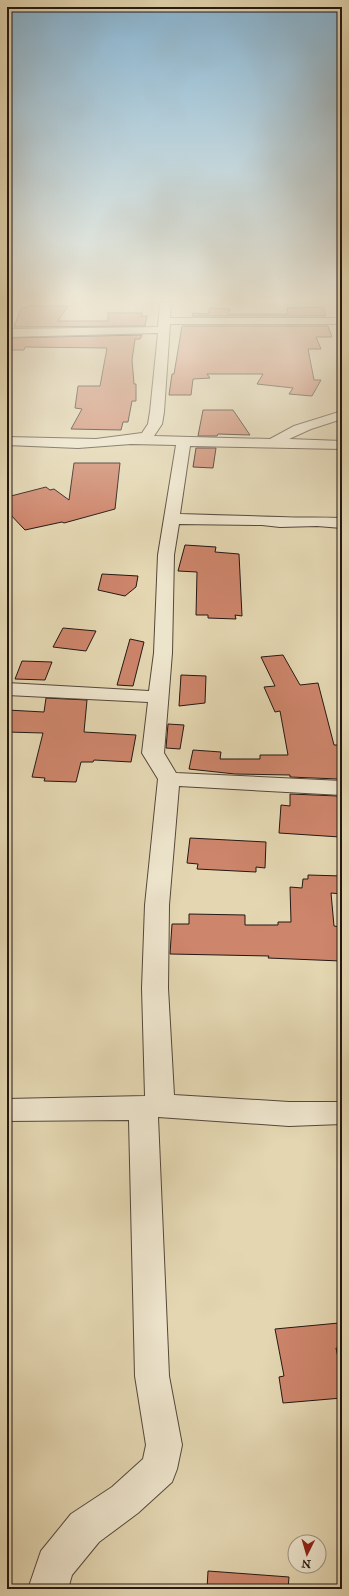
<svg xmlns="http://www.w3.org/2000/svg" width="349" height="1596" font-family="'IM FELL Great Primer',serif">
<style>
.building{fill:#cd856b;stroke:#241813}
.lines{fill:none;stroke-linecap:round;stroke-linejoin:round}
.minor-casing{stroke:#54483a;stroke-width:2}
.minor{fill:#ede4cc;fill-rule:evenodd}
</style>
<rect width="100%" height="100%" fill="#e3d6b1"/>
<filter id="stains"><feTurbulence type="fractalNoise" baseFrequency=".005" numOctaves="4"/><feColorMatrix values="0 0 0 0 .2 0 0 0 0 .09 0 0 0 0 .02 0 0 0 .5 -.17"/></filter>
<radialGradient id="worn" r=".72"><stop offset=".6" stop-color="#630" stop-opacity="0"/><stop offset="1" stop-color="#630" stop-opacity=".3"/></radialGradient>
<g class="building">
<path d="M28,306H68L58,321H108V313H142L141,316H147L145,326L14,327L21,308H27Z"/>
<path d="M323,307L326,316H192L193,313L208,314L210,308L230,309L229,314H288L287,308Z"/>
<path d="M182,326H328L332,337H316L321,349H308L314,380H321L312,396L289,394L293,388L257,384L263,374H207L210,378L193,379L191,395H169L172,374H174Z"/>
<path d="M142,335L140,339H135L132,360L134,384H136V401H132L128,422H123L121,430L71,429L82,409L75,408L78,386H100L107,348L25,347L24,350H7L10,338Z"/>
<path d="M203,410H233L250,435L218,434L217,436H198Z"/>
<path d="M196,448H216L213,468L193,467Z"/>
<path d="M74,463H120L115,509L64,523L62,522L25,530L7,511V497L46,487L50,490L54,489L69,500Z"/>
<path d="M185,545L216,547L215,552L239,554L242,616L235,615L236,619L208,618V615H196L197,572L178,571Z"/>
<path d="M102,574L138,576L136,587L125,596L98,590Z"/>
<path d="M63,628L96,631L86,651L53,647Z"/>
<path d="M130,639L144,642L133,686L117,685Z"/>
<path d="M283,655L300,685L318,683L334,745H339L342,757V777L338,778V779L290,777V775L235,774L189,769L193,750L221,752L220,759H260V755H288L280,711L275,712L264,687L275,686L261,657Z"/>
<path d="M22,661L52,662L45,680L15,679Z"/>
<path d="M181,675L206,676L205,703L179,706Z"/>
<path d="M46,698L87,700L84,732L136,735L131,762L94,760L93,762H81L76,782L44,781L45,778L32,777L43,733L7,732V710L44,712Z"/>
<path d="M168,724L184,725L180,749L166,748Z"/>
<path d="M290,794L338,796L340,837L279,833L281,805L290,806Z"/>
<path d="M190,838L266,842L265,868L256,867V872L197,869L198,864L187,863Z"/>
<path d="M308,875L342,876V894L331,893L334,926L341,927L342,938L341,961L268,958L269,956L170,954L172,924H189V914L245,915V925H278V922H291L290,887L302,888L303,879H308Z"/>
<path d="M339,1323L342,1348H336L342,1377V1398L283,1403L279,1377L284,1376L275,1329Z"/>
<path d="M208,1571L289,1577L288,1589H207Z"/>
</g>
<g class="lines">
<defs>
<path id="minor" d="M160,303H171L170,318H342V324H170L164,412L162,424L154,436L270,439L294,426L342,411V419L311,429L289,439L342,441V449L190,446L180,514C214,515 247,516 280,517C301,518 321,517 342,518V528L317,526L280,527L262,525L179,524L174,555L172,653L164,753L176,773L342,781V795L179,786L169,905L168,988L174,1095L289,1102H342V1124L289,1126L158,1117L169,1376L182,1445L177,1469L172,1482L138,1513L99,1542L72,1575L68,1589H28L41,1551L71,1514L112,1487L143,1459L146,1445L135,1376L129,1120L7,1121V1099L145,1096L142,988L145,905L158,779L142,753L148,702L7,695V683L149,691L154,653L158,555L176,445L131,444L78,448L7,445V437L96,439L142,433L148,424L150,412L158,333L7,337V329L158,327Z"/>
</defs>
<use href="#minor" class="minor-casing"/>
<use href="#minor" class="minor"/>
</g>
<linearGradient id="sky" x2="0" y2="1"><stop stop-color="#87b5d3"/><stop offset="0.57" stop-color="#f2eddc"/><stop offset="1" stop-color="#f2eddc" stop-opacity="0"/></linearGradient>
<rect width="349" height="527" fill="url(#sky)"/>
<rect width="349" height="1596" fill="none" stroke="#e3d6b1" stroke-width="24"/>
<rect x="8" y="8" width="333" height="1580" fill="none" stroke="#241813" stroke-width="2"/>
<rect x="12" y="12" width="325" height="1572" fill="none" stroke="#241813"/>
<g transform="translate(307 1554) rotate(185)"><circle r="19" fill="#ede4cc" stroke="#9d9282"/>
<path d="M0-3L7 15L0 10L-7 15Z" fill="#8f2418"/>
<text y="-6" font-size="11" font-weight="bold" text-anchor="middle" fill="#241813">N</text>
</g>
<rect width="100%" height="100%" filter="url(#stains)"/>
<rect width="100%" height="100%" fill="url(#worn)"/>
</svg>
